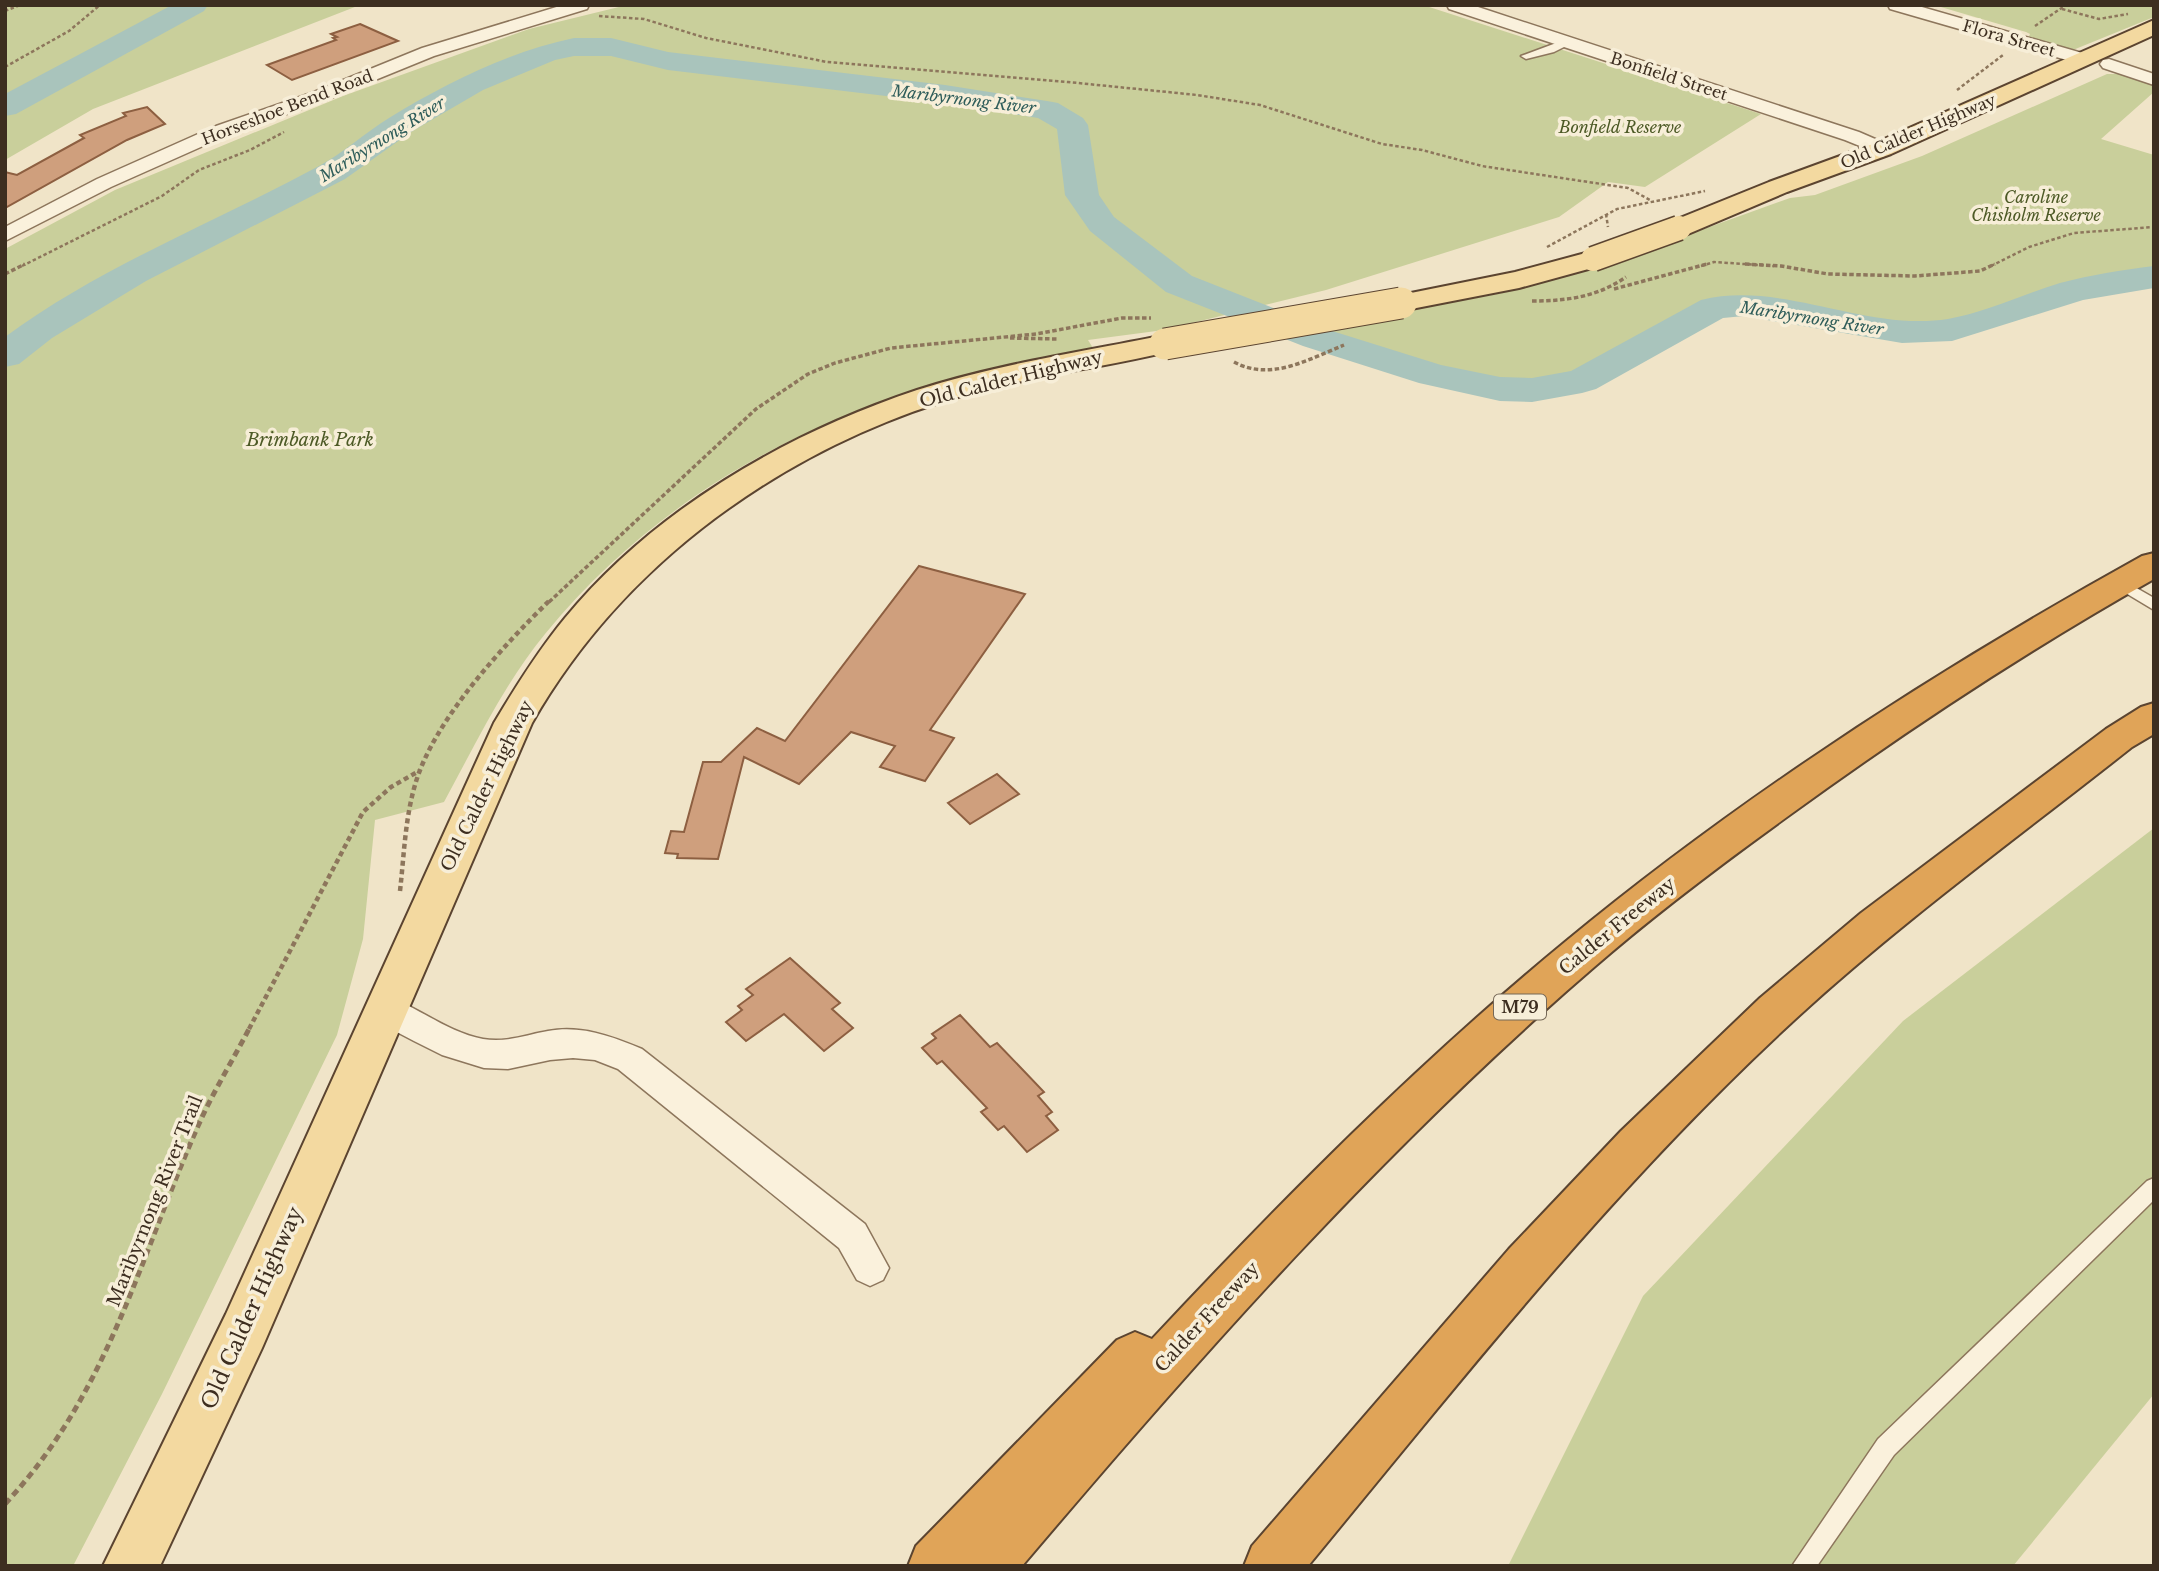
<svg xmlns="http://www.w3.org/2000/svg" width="2159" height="1571" font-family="'Libre Baskerville',serif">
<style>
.green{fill:#c9cf9b}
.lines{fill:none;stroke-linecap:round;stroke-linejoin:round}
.river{fill:#a9c4bc;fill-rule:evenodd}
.building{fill:#cf9f7d;stroke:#8d5f41;stroke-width:2}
.lane-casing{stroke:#8d765c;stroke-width:3}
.street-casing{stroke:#8d765c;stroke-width:3}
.primary-casing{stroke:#5b4430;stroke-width:4}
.highway-casing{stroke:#5b4430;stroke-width:4}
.path-far3{stroke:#8d765c;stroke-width:2.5;stroke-dasharray:3.5 2.5;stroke-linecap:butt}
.path-far2{stroke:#8d765c;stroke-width:3.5;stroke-dasharray:4.5 2.5;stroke-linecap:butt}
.path-far1{stroke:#8d765c;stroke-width:4.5;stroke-dasharray:5 3.5;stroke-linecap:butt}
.path{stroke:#8d765c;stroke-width:5;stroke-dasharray:7 4.5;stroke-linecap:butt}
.lane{fill:#faf1dc;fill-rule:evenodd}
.street{fill:#faf1dc;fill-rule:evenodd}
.primary{fill:#f3d9a0;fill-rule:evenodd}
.highway{fill:#e0a458;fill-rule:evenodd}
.primary-bridge-far1-casing{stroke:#5b4430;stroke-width:27;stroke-linecap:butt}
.primary-bridge-casing{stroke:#5b4430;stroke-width:33;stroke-linecap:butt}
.primary-bridge-far1{stroke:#f3d9a0;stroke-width:24}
.primary-bridge{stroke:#f3d9a0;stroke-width:31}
.labels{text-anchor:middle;stroke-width:7;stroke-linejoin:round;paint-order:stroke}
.far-street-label{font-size:16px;fill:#3d2e20;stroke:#f7eed8}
.far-water-label{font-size:16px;font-style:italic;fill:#2f5d5a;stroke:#f7eed8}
.far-park-label{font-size:16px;font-style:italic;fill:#4d5a26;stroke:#f7eed8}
.shield{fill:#f7eed8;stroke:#756857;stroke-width:2}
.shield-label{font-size:16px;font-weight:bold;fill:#3d2e20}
.street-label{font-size:18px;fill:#3d2e20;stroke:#f7eed8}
.park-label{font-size:18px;font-style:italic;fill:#4d5a26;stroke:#f7eed8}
.near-street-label{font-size:21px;fill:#3d2e20;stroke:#f7eed8}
</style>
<rect width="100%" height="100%" fill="#f0e4c8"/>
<g class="green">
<path d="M5,5H360L93,109L5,160Z"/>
<path d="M627,5H1423L1761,114L1645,187L1608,182L1559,217L1326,290L1164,330L1088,340L1093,348C879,385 687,461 545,634C504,684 475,745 444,802L375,820L363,939L337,1035L162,1394L73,1566H5V249L115,190L343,96L529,29Z"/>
<path d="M1934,5H2154V17L2073,50L2028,38L2030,34L2026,32Z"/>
<path d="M2107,74H2119L2154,84V92L2101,139L2154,155V277L2114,282L2073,291L1952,330L1902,332L1744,305L1714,308L1582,381L1532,390L1500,389L1433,375L1298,331L1502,293L1593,269L1790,198L1815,195L1922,156Z"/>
<path d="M2154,828V1394L2013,1566H1508L1643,1296L1903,1021Z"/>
</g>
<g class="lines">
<g class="river">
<path d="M172,5H208L204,11L16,114L5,116V94Z"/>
<path d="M574,38H611L668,52L945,85L1047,101L1058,103L1083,118L1088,125L1099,195L1114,217L1192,276L1329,330L1441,365L1500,377L1532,378L1571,371L1701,300C1783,280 1865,332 1948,319C1984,313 2024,294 2060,283C2090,275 2122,270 2154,266V288L2083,300L1952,341L1902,343L1744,316L1723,318L1596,389L1582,393L1532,402L1500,401L1419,383L1303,346L1166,292L1090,231L1065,195L1057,129L1038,118L945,103L668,70L611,56H574L555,60L483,90L411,132L345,179L146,281L52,338L19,364L5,367V337C101,266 214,223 319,166C343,153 365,133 389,118C446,83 508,52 574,38Z"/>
</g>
</g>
<g class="building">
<path d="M360,24L398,41L292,80L267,65L336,40L333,38L337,37L331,34Z"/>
<path d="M147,107L165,124L127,140L5,208V172L17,175L84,138L80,135L126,116L123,113Z"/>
<path d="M919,566L1025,594L930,730L954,738L925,781L880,767L895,746L851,732L799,784L744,757L718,859L677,858L678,854L665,853L671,831L684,832L703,762H721L757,728L785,741Z"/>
<path d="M997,774L1019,794L970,824L948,803Z"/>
<path d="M790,958L840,1003L832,1009L853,1028L824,1051L784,1014L746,1041L726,1022L742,1010L738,1006L753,995L746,989Z"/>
<path d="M960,1015L990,1047L997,1043L1044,1092L1038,1096L1052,1112L1046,1116L1058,1130L1027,1152L1004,1126L998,1130L981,1112L987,1108L942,1061L937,1064L922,1048L936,1038L932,1034Z"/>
</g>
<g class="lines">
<defs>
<g id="lane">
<path d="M1567,39L1570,40V44L1554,52L1526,59L1521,56Z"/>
<path d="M2119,578L2154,598V610L2114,586L2112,583L2114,580Z"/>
<path d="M2154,1178V1200L1894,1455L1817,1566H1792L1878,1439L2147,1181Z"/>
</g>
<g id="street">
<path d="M563,5H589L587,9L434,56L326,100L230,134L111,187L5,241V227L97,179L216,126L314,92L422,48Z"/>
<path d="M1447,5H1472L1859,132L1889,145L1892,149L1882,155L1845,140L1449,9Z"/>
<path d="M1888,5H1915L2089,55L2092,59L2083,64L2077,63L1890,9Z"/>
<path d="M2109,59L2154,74V85L2103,68L2100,64L2103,60Z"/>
<path d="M384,995C418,1007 447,1032 483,1039C506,1043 525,1035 548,1031C581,1025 611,1036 642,1049L865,1224L889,1268L883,1280L870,1286L857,1280L839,1248L618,1069L595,1060L573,1058L550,1060L508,1069L484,1068L442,1055L414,1041L372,1019L367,1009L372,999Z"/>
</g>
<g id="primary">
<path d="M2154,20V35L1891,154L1787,192L1688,234L1679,236L1670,234L1666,228L1670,222L1769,182L1873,144Z"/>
<path d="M1593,251L1603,253L1607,259L1603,265L1519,288L1401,311L1391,309L1387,303L1391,297L1515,272Z"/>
<path d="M1165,335L1175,338L1179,344L1175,350C1107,367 1036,375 968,394C788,445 625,560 532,723L262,1348L160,1566H103L226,1314L494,723C516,686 538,651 565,618C654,510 785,434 917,390C997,364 1082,352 1165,335Z"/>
</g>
<g id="highway">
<path d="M2154,553V579C2028,650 1908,729 1791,814C1723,863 1656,913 1593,968C1384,1148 1200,1356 1022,1566H908L916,1546L1117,1340L1135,1332L1152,1339C1282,1200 1418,1063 1565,942C1743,795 1940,668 2142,556Z"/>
<path d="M2154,703V734L2132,747C2017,838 1898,924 1791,1023C1612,1188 1462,1379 1308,1566H1244L1252,1546L1509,1249L1621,1131L1760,998L1861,913L2106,729L2141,707Z"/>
</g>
</defs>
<use href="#lane" class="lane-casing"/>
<use href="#street" class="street-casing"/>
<use href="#primary" class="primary-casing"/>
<use href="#highway" class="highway-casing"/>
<g class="path-far3">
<path d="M2062,9L2099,19L2128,14"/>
<path d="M5,11L20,5"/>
<path d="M599,16L644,19L706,38L827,62L1068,82L1197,95L1260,105L1382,144L1422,150L1482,166L1628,188L1650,200"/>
<path d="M2035,26L2066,5"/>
<path d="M5,67L69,31L100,5"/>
<path d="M1957,90L2003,55"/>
<path d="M1606,214L1608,227"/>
<path d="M1547,247L1617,209L1705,191"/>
<path d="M22,266L162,196L199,170L250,150L284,132"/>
<path d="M1701,266L1714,262L1774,266"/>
<path d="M1991,266L2029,247L2074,233L2154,227"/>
</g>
<g class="path-far2">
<path d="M1745,264L1781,266L1828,274L1915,276L1980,271L1995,264"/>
<path d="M5,274L25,264"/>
<path d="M1614,289L1707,264"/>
<path d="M1532,301C1567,301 1597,297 1626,277"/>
<path d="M1010,338L1057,339"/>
<path d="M1234,362C1271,382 1309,359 1344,345"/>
<path d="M549,602L756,409L808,374L835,363L891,348L1036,334L1122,318H1151"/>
</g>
<g class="path-far1">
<path d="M400,891C404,856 405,819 415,785C433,721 503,646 550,600"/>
<path d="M249,1029L363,812L391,787L419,771"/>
</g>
<path class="path" d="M5,1504C108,1394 139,1259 198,1126C213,1092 233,1060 250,1027"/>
<use href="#lane" class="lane"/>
<use href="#street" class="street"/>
<use href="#primary" class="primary"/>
<use href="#highway" class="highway"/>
<defs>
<path id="primary-bridge-far1" d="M1593,259L1679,228"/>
<path id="primary-bridge" d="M1165,344L1401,303"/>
</defs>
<use href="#primary-bridge-far1" class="primary-bridge-far1-casing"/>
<use href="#primary-bridge" class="primary-bridge-casing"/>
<use href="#primary-bridge-far1" class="primary-bridge-far1"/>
<use href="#primary-bridge" class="primary-bridge"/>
</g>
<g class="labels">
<g class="far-street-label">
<text transform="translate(2009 38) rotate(16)" y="6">Flora Street</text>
<text transform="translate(1669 76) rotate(18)" y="6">Bonfield Street</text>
<text transform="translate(287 107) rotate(-21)" y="6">Horseshoe Bend Road</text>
<text transform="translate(1918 131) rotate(-23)" y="6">Old Calder Highway</text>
</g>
<g class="far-water-label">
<text transform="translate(964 99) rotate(7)" y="6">Maribyrnong River</text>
<text transform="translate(382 139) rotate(-32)" y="6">Maribyrnong River</text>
<text transform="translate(1812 318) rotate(9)" y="6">Maribyrnong River</text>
</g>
<g class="far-park-label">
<text x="1620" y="133">Bonfield Reserve</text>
<text x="2036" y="203">Caroline<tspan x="2036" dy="18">Chisholm Reserve</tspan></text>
</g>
<rect class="shield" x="1494" y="994.5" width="52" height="25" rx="5"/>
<g class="shield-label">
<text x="1520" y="1013">M79</text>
</g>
<g class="street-label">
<text transform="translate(1011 379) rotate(-14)" y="6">Old Calder Highway</text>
<text transform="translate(487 786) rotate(-64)" y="6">Old Calder Highway</text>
<text transform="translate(1617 926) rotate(-39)" y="6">Calder Freeway</text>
<text transform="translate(155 1201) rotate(-68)" y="6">Maribyrnong River Trail</text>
<text transform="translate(1207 1317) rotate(-47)" y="6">Calder Freeway</text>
</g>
<g class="park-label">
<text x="310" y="446">Brimbank Park</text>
</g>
<g class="near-street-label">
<text transform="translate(252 1308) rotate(-66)" y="7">Old Calder Highway</text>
</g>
</g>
<rect width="2159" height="1571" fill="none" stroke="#3d2e20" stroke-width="14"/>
</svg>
